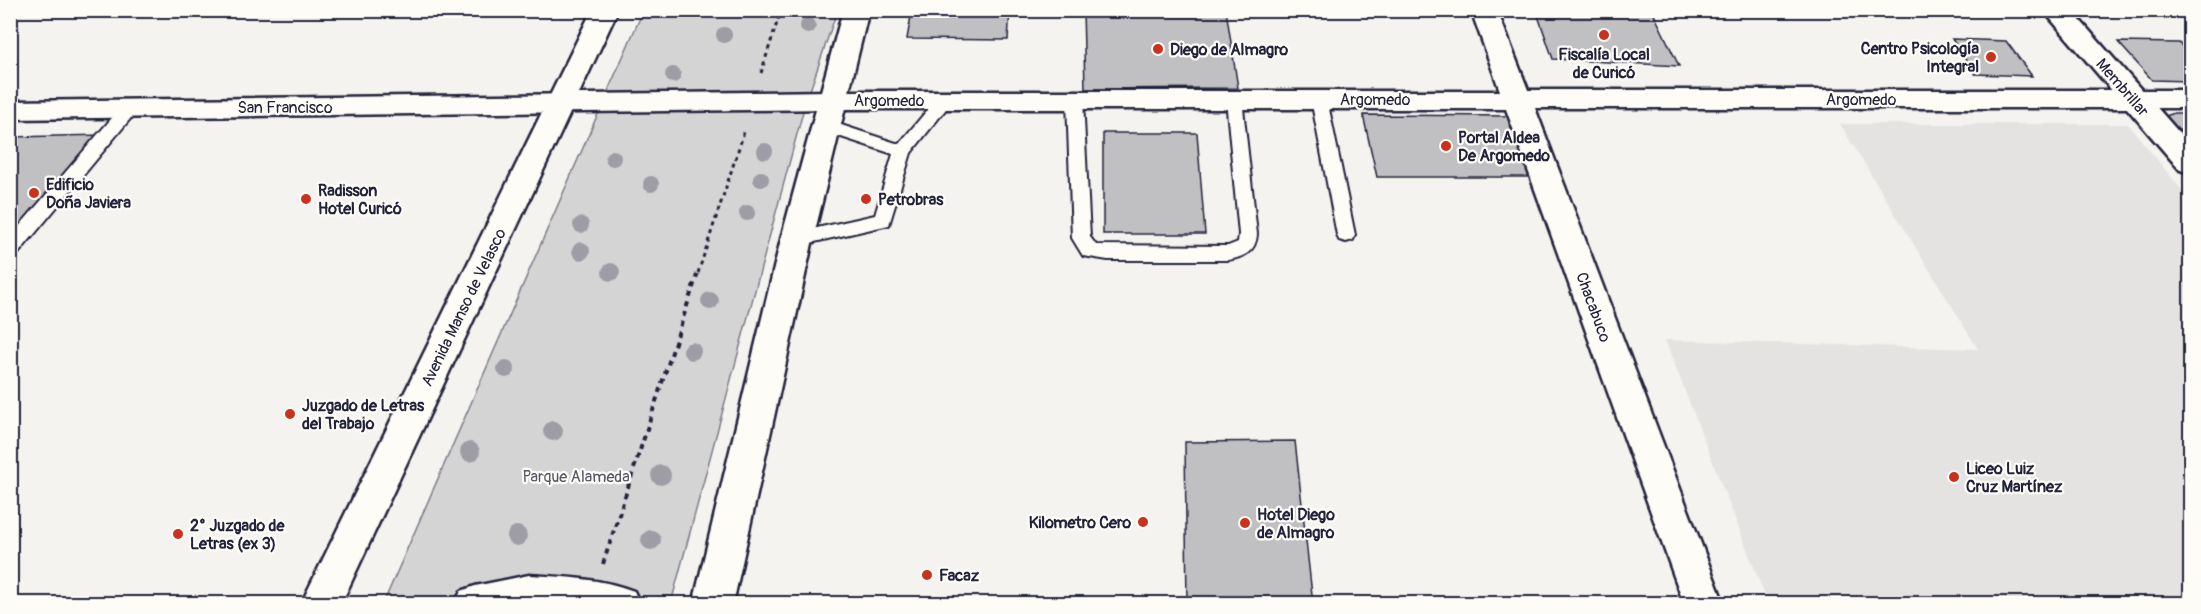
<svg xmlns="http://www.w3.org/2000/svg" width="2201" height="614" font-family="Pangolin,sans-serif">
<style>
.built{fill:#e4e3e2}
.green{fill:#d5d4d5;stroke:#7c7b88;stroke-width:1.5}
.building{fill:#c0bfc2;stroke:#22223b;stroke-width:1.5}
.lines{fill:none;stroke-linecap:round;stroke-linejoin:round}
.service-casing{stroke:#22223b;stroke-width:4}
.minor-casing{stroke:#22223b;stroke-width:5}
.tertiary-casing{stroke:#22223b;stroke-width:5}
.secondary-casing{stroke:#22223b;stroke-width:5}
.primary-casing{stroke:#22223b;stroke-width:5}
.path-far1{stroke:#22223b;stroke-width:3;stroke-dasharray:4 4;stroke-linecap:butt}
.path{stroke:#22223b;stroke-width:4;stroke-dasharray:5 5;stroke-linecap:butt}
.service{fill:#fdfcf7;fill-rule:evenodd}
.minor{fill:#fdfcf7;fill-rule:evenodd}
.tertiary{fill:#fdfcf7;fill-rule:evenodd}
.secondary{fill:#fdfcf7;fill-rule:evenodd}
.primary{fill:#fdfcf7;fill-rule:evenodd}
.tree{fill:#9e9da5}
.poi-dot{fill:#c8321e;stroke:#fdfcf7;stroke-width:2}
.labels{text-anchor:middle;stroke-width:4.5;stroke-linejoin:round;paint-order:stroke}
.poi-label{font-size:16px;font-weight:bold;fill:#22223b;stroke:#fdfcf7;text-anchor:start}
.street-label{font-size:16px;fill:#22223b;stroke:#fdfcf7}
.park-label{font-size:16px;fill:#585769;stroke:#fdfcf7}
</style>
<rect width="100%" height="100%" fill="#f4f3ef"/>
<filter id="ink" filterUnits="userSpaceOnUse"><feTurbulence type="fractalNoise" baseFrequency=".0167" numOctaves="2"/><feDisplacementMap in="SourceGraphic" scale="12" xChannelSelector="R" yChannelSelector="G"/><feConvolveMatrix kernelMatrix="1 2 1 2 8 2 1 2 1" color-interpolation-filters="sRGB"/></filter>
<g filter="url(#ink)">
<path class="built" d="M1840,124H2128L2190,200V603H1768L1665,340L1978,349Z"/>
<path class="green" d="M643,11H837L804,108L671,603L383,604Z"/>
<g class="building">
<path d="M912,10H1010L1008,40L907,39Z"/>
<path d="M1083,10H1226L1238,88L1085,89Z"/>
<path d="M1536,10H1652L1679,66L1553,59Z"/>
<path d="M1952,39L2006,41L2032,76L1975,74Z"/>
<path d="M2118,42L2179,43L2190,55V81L2152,80Z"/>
<path d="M2174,113H2190V148L2163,117Z"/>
<path d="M1363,115L1511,116L1532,177H1377Z"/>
<path d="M1103,133H1197L1205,234H1103Z"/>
<path d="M105,135L10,249V137Z"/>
<path d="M1295,441L1313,604H1187L1185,442Z"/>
</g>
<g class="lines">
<defs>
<g id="service">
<path d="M1234,94L1240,95L1242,99L1257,234C1256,252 1244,257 1228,260H1108L1083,256L1072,238L1067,100L1069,96H1081L1083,100L1090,237L1096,245L1228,246L1238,242L1239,234L1226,99L1228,95Z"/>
<path d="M1319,94L1325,95L1327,99L1355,235L1353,240L1346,242L1339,240L1337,235L1311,99L1313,95Z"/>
<path d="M945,95L951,96L953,100L911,153L889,225L797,246L790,244L788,239L790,234L875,215L893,154L820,130L818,126L820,122H832L899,144L939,96Z"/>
<path d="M129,104L135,105L137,109L135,113L17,255L10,257V237L123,105Z"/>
</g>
<path id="minor" d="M2043,10H2071L2190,145V173L2180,170Z"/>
<path id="tertiary" d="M1471,10H1497L1528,90H2190V108H1535L1724,604H1684L1506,109H833L823,106L819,100L823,94L833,91H1500Z"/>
<g id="secondary">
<path d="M833,91L843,94L847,100L843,106L833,109L10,119V101Z"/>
<path d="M529,575C565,577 600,578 634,591L640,604H455L461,591L475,586Z"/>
</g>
<g id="primary">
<path d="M592,10H618L341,604H301Z"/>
<path d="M843,10H869L813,239L733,604H693L781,239Z"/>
</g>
</defs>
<use href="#service" class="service-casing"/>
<use href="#minor" class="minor-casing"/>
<use href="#tertiary" class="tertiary-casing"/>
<use href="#secondary" class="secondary-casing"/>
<use href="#primary" class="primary-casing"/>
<g class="path-far1">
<path d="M761,73L781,10"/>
<path d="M698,273L745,129"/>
</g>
<path class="path" d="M603,564L698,272"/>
<use href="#service" class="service"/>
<use href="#minor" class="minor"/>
<use href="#tertiary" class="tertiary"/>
<use href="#secondary" class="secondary"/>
<use href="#primary" class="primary"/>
</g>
<g class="tree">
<circle cx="808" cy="26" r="8"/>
<circle cx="724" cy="35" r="8"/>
<circle cx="673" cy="75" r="8"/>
<circle cx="765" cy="151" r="8"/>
<circle cx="613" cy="158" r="8"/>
<circle cx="761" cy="179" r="8"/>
<circle cx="651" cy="184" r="8"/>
<circle cx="747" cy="213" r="8"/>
<circle cx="581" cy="225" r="8"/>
<circle cx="581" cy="251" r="9"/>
<circle cx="611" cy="272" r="9"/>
<circle cx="710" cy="301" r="9"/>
<circle cx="692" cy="351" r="9"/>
<circle cx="506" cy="369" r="9"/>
<circle cx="553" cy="431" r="10"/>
<circle cx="470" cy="452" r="10"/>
<circle cx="661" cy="475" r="10"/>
<circle cx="517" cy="536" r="10"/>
<circle cx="651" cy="540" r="10"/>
</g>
</g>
<g class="poi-dot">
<circle cx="1604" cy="35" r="6"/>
<circle cx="1158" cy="49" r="6"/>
<circle cx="1991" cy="57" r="6"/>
<circle cx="1446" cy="146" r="6"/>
<circle cx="34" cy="193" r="6"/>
<circle cx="306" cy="199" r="6"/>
<circle cx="866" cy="199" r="6"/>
<circle cx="290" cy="414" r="6"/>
<circle cx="1954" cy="477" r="6"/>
<circle cx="1143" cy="522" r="6"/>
<circle cx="1245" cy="523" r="6"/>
<circle cx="178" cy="534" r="6"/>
<circle cx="927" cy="575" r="6"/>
</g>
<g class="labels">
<g class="poi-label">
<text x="1979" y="54" text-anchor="end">Centro Psicología<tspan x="1979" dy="18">Integral</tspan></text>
<text x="1170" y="55">Diego de Almagro</text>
<text x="1604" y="60" text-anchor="middle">Fiscalía Local<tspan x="1604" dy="18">de Curicó</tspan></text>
<text x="1458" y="143">Portal Aldea<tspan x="1458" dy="18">De Argomedo</tspan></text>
<text x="46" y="190">Edificio<tspan x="46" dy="18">Doña Javiera</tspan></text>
<text x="318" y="196">Radisson<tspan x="318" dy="18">Hotel Curicó</tspan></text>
<text x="878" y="205">Petrobras</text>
<text x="302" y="411">Juzgado de Letras<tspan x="302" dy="18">del Trabajo</tspan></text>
<text x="1966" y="474">Liceo Luiz<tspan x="1966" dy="18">Cruz Martínez</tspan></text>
<text x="1257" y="520">Hotel Diego<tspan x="1257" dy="18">de Almagro</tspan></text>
<text x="1131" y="528" text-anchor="end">Kilometro Cero</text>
<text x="190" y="531">2° Juzgado de<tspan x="190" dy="18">Letras (ex 3)</tspan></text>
<text x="939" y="581">Facaz</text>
</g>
<g class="street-label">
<text transform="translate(2123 87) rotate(49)" y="6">Membrillar</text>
<text x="1375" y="105">Argomedo</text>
<text x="1861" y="105">Argomedo</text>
<text x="889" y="106">Argomedo</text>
<text x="285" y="113">San Francisco</text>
<text transform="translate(463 307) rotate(-64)" y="6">Avenida Manso de Velasco</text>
<text transform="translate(1594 307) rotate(70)" y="6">Chacabuco</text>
</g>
<g class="park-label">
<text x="576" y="482">Parque Alameda</text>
</g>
</g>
<rect width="2201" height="614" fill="none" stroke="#fdfcf7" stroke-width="36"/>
<rect x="18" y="18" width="2165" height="578" fill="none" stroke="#22223b" stroke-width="2" filter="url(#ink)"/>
</svg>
